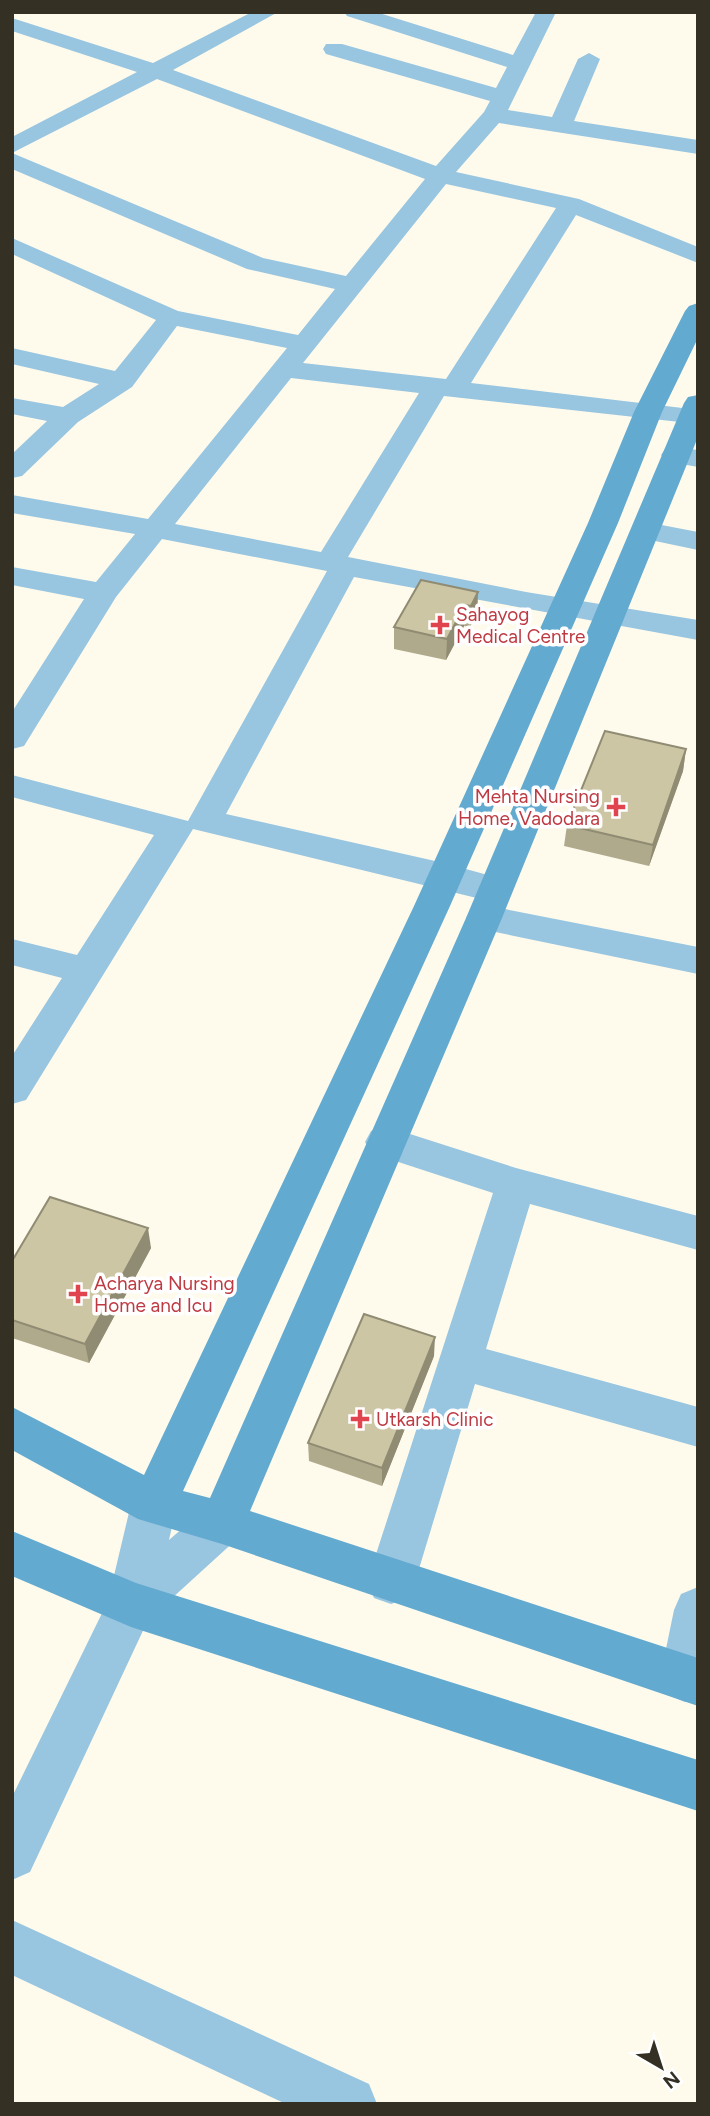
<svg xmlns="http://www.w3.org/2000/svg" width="710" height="2116" font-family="Figtree,sans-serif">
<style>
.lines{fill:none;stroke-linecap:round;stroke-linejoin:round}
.street{fill:#98c5e0;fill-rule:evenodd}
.secondary{fill:#63aad1;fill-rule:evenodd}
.wall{fill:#b0aa8d}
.shaded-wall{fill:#908b73}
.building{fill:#cdc6a4;stroke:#908b73;stroke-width:2}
.health-dot{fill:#e0444e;stroke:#fff;stroke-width:2.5}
.labels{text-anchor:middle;stroke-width:7;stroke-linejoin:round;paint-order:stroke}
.health-label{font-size:19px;fill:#be3a42;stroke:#fff;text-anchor:start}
</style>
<rect width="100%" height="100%" fill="#fefbed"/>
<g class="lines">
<g class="street">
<path d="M252,12H278L173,70L436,166L484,112L490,101L326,54L323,49L326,44H342L496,88L507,67L347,16L344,12H376L513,55L536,12H556L508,110L552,117L578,59L589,53L600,59L574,121L698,140V154L499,123L456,172L579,199L698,247V263L576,215L471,383L691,409L698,410V424L444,396L348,557L526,592L698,620V640L354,577L226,814L444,863L506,880L511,889L506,898L493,902L193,829L26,1100L12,1104V1056L62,978L12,965V939L77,955L154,835L12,797V775L188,821L327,571L162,539L116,597L24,746L12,749V712L84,599L12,585V567L96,582L135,534L12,513V495L148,519L287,348L177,326L132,387L78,422L22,476L12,478V454L47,421L12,414V398L63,407L99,384L12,364V348L115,371L156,320L12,254V238L178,311L298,335L335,289L247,269L12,169V153L263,258L346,276L425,179L157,79L12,153V137L137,72L12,31V18L153,63ZM446,184L556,208L446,379L303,363ZM291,378L419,393L321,552L175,524Z"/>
<path d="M675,447L698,450V467L665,461L661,455L665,449Z"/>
<path d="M646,522L698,532V550L636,537L631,531L636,525Z"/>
<path d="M484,905L698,947V974L471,927L466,918L471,909Z"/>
<path d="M385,1126L516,1168L698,1216V1250L530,1204L486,1349L698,1407V1447L475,1384L415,1582L408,1598L391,1604L374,1598L367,1582L493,1193L371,1153L365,1142L371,1131Z"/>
<path d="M154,1483L170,1489L177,1504L169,1540L206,1508L222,1502L238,1508L245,1523L238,1538L148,1620L30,1872L12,1880V1797L108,1601L131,1504L138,1489Z"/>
<path d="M698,1587V1697L685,1702L668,1695L660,1678L674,1610L681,1594Z"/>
<path d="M12,1920L369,2084L377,2104H286L12,1975Z"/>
</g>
<g class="secondary">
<path d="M698,303V338L662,412L618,523L450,906L183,1491L210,1498L466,918L684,403L688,397L698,395V437L502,918L250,1511L698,1658V1706L222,1544L138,1519L12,1450V1407L144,1475L414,906L588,523L634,412L685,311L689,306Z"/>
<path d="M12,1531L136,1583L698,1760V1811L131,1627L12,1576Z"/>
</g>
</g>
<g class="wall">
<path d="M478,592L477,613L470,627L464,626L446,660L394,649V627Z"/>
<path d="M686,749L683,771L649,866L564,846L567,825Z"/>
<path d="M151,1248L89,1363L12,1338V1261Z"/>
<path d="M434,1356L382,1486L309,1461L308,1443Z"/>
</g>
<g class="shaded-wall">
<path d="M478,592L477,613L470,627L471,606Z"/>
<path d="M465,605L464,626L446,660L447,639Z"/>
<path d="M686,749L683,771L649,866L653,845Z"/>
<path d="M148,1228L151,1248L89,1363L85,1344Z"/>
<path d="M435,1337L434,1356L382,1486V1468Z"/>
</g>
<g class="building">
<path d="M421,580L478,592L471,606L465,605L447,639L394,627Z"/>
<path d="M605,731L686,749L653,845L567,825Z"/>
<path d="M50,1197L148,1228L85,1344L12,1320V1261Z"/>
<path d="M364,1314L435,1337L382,1468L308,1443Z"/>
</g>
<g class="health-dot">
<path d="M436.5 614.5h7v7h7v7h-7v7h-7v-7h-7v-7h7z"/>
<path d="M612.5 796.5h7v7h7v7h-7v7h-7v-7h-7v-7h7z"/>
<path d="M74.5 1283.5h7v7h7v7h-7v7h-7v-7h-7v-7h7z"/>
<path d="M356.5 1408.5h7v7h7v7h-7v7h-7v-7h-7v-7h7z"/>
</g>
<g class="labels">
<g class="health-label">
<text x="456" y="621">Sahayog<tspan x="456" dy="22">Medical Centre</tspan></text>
<text x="600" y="803" text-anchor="end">Mehta Nursing<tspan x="600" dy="22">Home, Vadodara</tspan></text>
<text x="94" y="1290">Acharya Nursing<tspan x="94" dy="22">Home and Icu</tspan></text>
<text x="376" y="1426">Utkarsh Clinic</text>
</g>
</g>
<rect width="710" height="2116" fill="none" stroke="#343124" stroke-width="28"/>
<g transform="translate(661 2067) rotate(141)" stroke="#ffffff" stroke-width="5" paint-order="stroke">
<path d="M0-5L12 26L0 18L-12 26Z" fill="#343124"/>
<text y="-10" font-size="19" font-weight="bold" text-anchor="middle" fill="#343124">N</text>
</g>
</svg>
